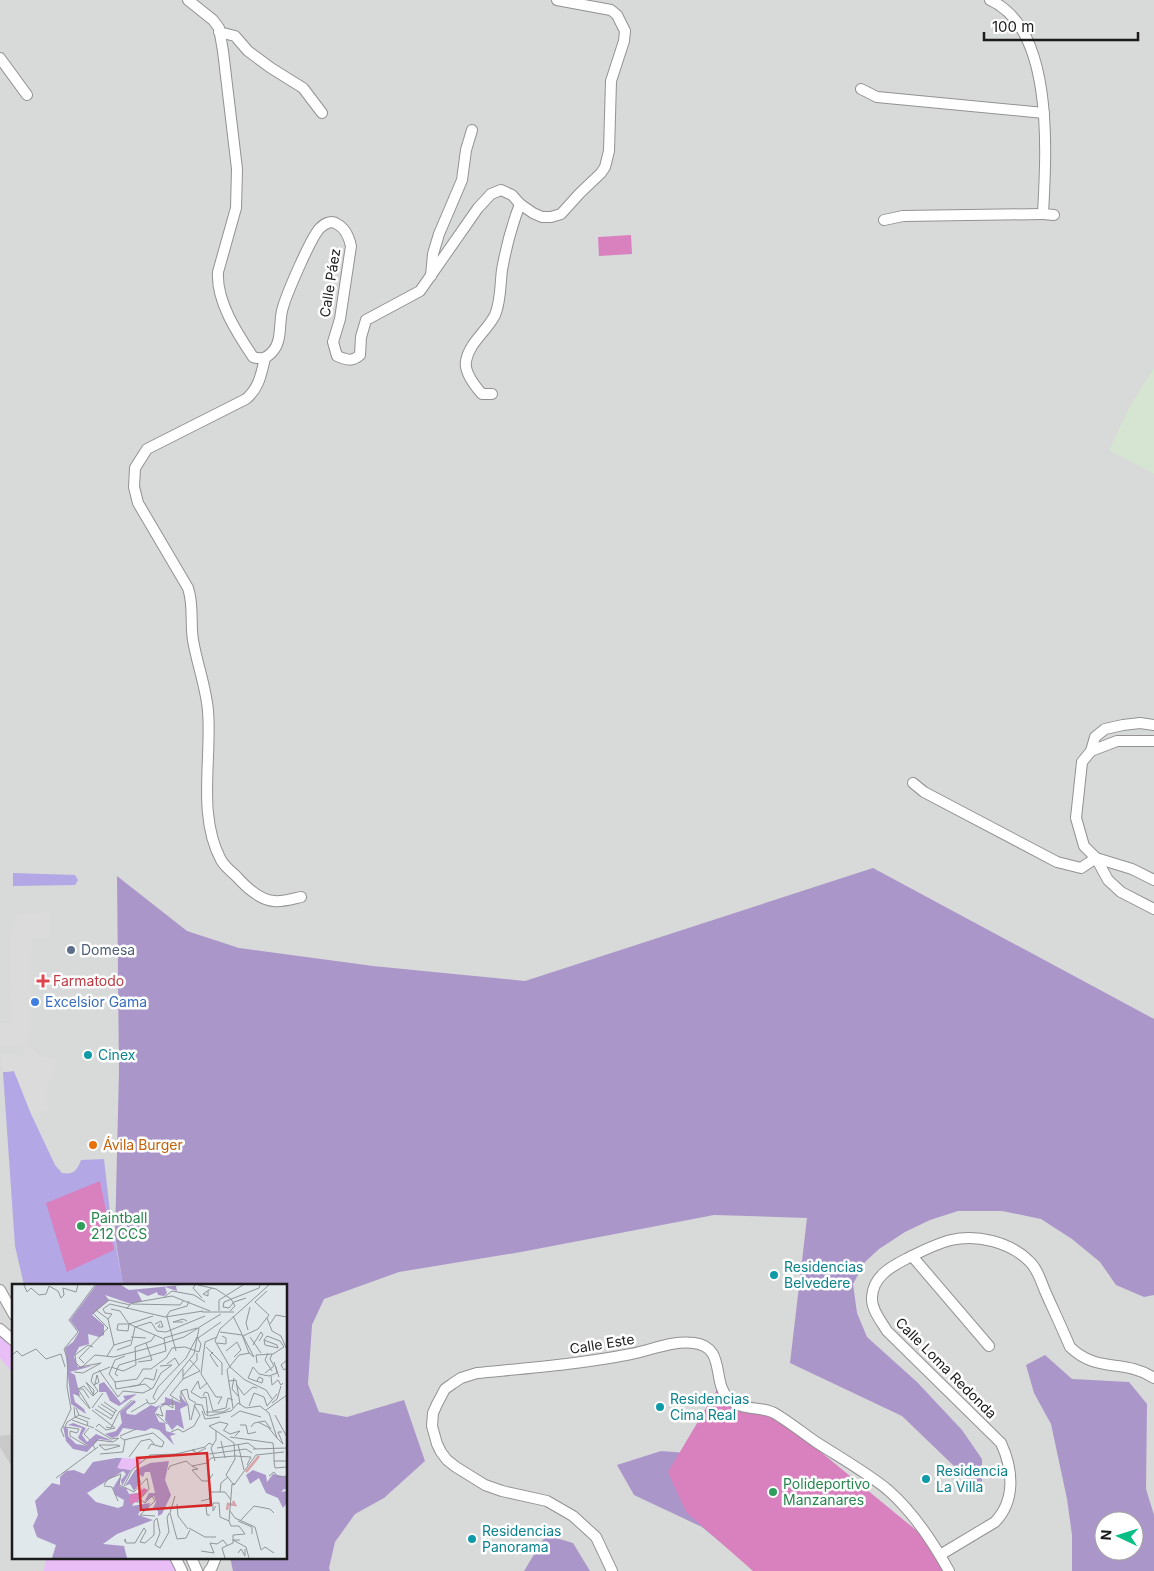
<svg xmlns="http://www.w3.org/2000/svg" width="1154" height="1571" font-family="Inter,sans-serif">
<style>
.residential{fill:#d8d9d9;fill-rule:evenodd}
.industrial{fill:#d5e5d2}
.religious{fill:#c9c9c9}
.grass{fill:#b3a7e6}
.forest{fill:#ab96ca;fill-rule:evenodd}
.park{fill:#e9bdf6}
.pitch{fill:#d980bf}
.parking{fill:#dbdbdb}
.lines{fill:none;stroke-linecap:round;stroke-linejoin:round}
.minor-casing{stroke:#929292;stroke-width:12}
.minor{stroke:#fff;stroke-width:10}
.service-dot{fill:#5c6f8a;stroke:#fff;stroke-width:2}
.health-dot{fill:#e0444e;stroke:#fff;stroke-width:2}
.shop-dot{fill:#3f7fe0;stroke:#fff;stroke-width:2}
.culture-dot{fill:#0f9aa8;stroke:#fff;stroke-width:2}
.food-dot{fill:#e8710a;stroke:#fff;stroke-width:2}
.leisure-dot{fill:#2e9e5b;stroke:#fff;stroke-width:2}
.labels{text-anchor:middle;stroke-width:5;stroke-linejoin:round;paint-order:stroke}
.street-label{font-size:14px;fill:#1b1b1b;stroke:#fff}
.service-label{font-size:14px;fill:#4e5e75;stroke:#fff;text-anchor:start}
.health-label{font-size:14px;fill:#be3a42;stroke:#fff;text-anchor:start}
.shop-label{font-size:14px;fill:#366cbe;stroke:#fff;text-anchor:start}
.culture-label{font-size:14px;fill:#0d838f;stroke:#fff;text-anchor:start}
.food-label{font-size:14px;fill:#c56008;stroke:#fff;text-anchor:start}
.leisure-label{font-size:14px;fill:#27864d;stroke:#fff;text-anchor:start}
.inset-river{fill:none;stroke:#d9a2a7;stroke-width:2.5}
.inset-road{fill:none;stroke:#919698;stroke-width:1}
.view{fill:#d62828;fill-opacity:0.15;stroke:#d62828;stroke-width:2.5}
.inset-edge{fill:none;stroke:#1b1b1b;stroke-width:2.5}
</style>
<rect width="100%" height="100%" fill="#e0e8ec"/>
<path class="residential" d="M0,0H1154V1571H0ZM14,1285H286V1557H14ZM1104,1521H1134V1551H1104Z"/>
<path class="industrial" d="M1154,368V474L1109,450L1131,404Z"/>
<path class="religious" d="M14,1434V1470L0,1447V1436Z"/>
<g class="grass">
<path d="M13,873L75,875L78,880L75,885L13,886Z"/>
<path d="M14,1071L31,1114L55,1165L62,1173C73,1175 77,1171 81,1160L104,1159L110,1212L123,1285H24L15,1246L3,1072Z"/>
</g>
<g class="forest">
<path d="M873,868L1154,1019V1295L1144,1297L1116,1285L1100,1262L1072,1239L1041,1219L1002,1211H958L930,1220L905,1232L879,1249L865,1262L853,1284L857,1313L867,1337L917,1382L962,1430L982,1459V1493L902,1416L790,1363L807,1218L714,1215L521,1252L399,1272L324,1299L312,1325L308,1384L319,1412L347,1417L404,1400L425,1461L384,1498L355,1514L335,1542L329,1568L330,1571H233L230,1557H286V1285H123L115,1236L119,1071L117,876L187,931L239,948L373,966L525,981Z"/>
<path d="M1045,1355L1072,1379L1129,1382L1147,1404L1146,1489L1154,1515V1571H1072V1535L1067,1499L1051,1424L1034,1393L1026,1365ZM1104,1521H1134V1551H1104Z"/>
<path d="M661,1451L700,1454L748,1565L702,1527L634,1495L617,1465Z"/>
<path d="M546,1535L573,1543L590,1571H524Z"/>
</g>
<g class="park">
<path d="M0,1322L14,1334V1374L0,1358Z"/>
<path d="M46,1557H177L183,1571H44Z"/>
</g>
<g class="pitch">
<path d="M631,235L632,254L599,256L598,237Z"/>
<path d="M100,1181L114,1250L67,1272L46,1203Z"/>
<path d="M718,1388L742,1407L772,1412L933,1544L947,1571H753L686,1512L668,1472Z"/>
</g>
<path class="parking" d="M50,912V938L32,939L31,1033L26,1043L40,1056L55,1059L56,1069L49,1082L47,1096L48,1111L31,1113L14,1071L3,1072L1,1059V1055H14L20,1057L24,1055L26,1047L22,1044L0,1046V1023H11L10,934L14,921L18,914Z"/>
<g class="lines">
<defs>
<g id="minor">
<path d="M188,0L213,20L219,28L223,51L237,169L236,208L218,272C216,301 237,333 253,357C262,360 267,358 273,351C282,341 279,323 282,311C285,297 311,237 320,228C325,223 332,220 337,224C345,228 349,237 351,246L340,319L333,342L337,356C347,360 352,362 360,355L361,337L366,320L420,291L478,208L491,194L501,190L512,195L520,204L533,213L542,217H551L561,214L580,193L601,173L605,167L609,151L611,81L624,41L625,31L617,15L611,10L557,0"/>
<path d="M990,0C1055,29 1046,155 1043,214L1054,215"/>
<path d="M219,32L235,36L248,51L271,68L303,88L322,113"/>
<path d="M0,58L27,95"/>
<path d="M861,89L877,97L1044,113"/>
<path d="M884,220L903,216L1043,214"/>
<path d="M431,276L433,254L439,234L462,180L466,150L472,130"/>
<path d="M265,358C261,375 259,388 246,399L147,449L135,468L134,487L138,503L188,588C194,606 190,622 193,640C197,664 206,687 208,711C212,759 197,815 221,860C225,867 232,872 237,877C246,887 260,900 274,901C282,902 292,899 301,897"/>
<path d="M492,394H482C475,386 464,372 466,361C469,343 487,331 495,315C501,301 500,285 502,270C506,247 512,225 520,204"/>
<path d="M1154,725L1140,723L1123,725L1105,729L1095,737L1091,751L1082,762L1076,818L1084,846L1096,858L1108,880L1121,892L1154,909"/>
<path d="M1091,751L1117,741H1154"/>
<path d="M913,783L924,792L1057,862L1081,868L1096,858L1132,869L1154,880"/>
<path d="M912,1256L989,1346"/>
<path d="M0,1290L14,1315"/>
<path d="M0,1329L14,1341"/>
<path d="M940,1555L995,1522C1016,1500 1013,1469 1001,1443L887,1331C881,1321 871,1309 872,1297C873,1277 890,1267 906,1259C920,1252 935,1244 951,1240C977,1234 1010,1242 1029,1261C1037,1268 1041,1281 1045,1291C1053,1309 1062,1328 1070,1347C1098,1374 1123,1358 1154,1378"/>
<path d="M175,1557L182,1571"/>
<path d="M191,1557L197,1571"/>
<path d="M209,1571L212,1567L216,1557"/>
<path d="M612,1571L596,1537L573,1516L547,1501L502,1491L485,1485L456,1467L447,1460L441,1452L437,1444L432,1426L433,1413L437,1404L445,1389L452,1384L461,1378L477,1373C528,1368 581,1364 631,1354C652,1350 673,1340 694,1343C727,1347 711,1383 729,1399C743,1411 756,1406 772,1412C783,1417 804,1434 816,1442C839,1457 866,1472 888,1490C913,1512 933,1542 949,1571"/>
</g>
</defs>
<use href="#minor" class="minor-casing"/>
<use href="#minor" class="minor"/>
</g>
<circle class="service-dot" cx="71" cy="950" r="5"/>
<path class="health-dot" d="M40.5 973.5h5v5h5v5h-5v5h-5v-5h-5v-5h5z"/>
<circle class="shop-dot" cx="35" cy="1002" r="5"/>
<g class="culture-dot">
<circle cx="88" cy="1055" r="5"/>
<circle cx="774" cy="1275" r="5"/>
<circle cx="660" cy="1407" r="5"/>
<circle cx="926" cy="1479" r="5"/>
<circle cx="472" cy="1539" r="5"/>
</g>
<circle class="food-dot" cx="93" cy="1145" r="5"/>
<g class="leisure-dot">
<circle cx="81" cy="1226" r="5"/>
<circle cx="773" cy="1492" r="5"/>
</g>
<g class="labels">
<g class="street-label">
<text transform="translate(330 283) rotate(-81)" y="5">Calle Páez</text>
<text transform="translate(602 1344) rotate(-9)" y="5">Calle Este</text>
<text transform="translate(946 1368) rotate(45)" y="5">Calle Loma Redonda</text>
</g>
<g class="service-label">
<text x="81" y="955">Domesa</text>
</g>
<g class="health-label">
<text x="53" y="986">Farmatodo</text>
</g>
<g class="shop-label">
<text x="45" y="1007">Excelsior Gama</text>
</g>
<g class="culture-label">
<text x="98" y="1060">Cinex</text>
<text x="784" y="1272">Residencias<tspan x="784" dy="16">Belvedere</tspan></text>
<text x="670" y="1404">Residencias<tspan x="670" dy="16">Cima Real</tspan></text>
<text x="936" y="1476">Residencia<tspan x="936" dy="16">La Villa</tspan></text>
<text x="482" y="1536">Residencias<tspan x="482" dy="16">Panorama</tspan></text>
</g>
<g class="food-label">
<text x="103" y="1150">Ávila Burger</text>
</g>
<g class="leisure-label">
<text x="91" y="1223">Paintball<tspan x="91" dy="16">212 CCS</tspan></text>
<text x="783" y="1489">Polideportivo<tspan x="783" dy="16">Manzanares</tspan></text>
</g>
</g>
<g transform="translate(12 1284)">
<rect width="275" height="275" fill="#e0e8ec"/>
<path d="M84,1H109L117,6L170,1L164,2L165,7L153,3L155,9L152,12L146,11L145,8L136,12L125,7L130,17L119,20L93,11L97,16L80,31L92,41V51L87,53L76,50L77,60L67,63L62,73L66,83L80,82L58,88L63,91L68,112L61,110L63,118L72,125L74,130L59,120L53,64L61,58L67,48L58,36ZM92,98L109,119L113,115L111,112L125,110L107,122L98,117L94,108H87V100ZM167,111L176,121L168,125L172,145L165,141L160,146L153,136L154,126H163V121H148L143,129L147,138L153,139L154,147L164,150L158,152L162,161L147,146L139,144L133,147L111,144L106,152L100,154L93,150L104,147L110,139L108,128L122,116L124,118L114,127L115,130L123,131L139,121L144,123L153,118V113L169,119ZM61,139L74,144L70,151L75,158L84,150L101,157L87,155L75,168L61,165L54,157L51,142L56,145V152L64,160L76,162L66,154L70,144L56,141ZM104,174H110L106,184L119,186L110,202L109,196L114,190L111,187L75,209L84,218L106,224L111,222L112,216L103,211L101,204L109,191L107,202L114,204L117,210L126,209L132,201L120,222L138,219L136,225L128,227L126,231L141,236L105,250L91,260L112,262L115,274H40L44,261L25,253L21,242L26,231L23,217L40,199L48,201V193L54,187L62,186L72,190L81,178ZM157,177L153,196L159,211L150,230L146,232V227L141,224L144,218L142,212L132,218L137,209H143L138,188H133L131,193L125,189L129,198L122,207L118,200L113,202L123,186L138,179ZM241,186L254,191L255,198L261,190L275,193V206L272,205L269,208L275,207V219L271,224L266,214L254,209L247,194L238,200L234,191Z" fill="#ab96ca"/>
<path d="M110,174L129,175L130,178L136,174L120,186L105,184Z" fill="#e9bdf6"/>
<path d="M132,204L136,206L125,218L117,220V211L126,209Z" fill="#d980bf"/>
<path class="inset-river" d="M234,188L247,172M215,226L216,220L223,221L221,217"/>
<path class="inset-road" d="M12,1L15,8L19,4L27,11L34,10L37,2L46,7L49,14L52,11L51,4L64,8L66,1M183,1L181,4L190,14M186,1L204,5L219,15L223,22L218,27M257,1L208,45L203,57L218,83L233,96L254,106L260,115M196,7V12L191,10L200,4M151,14L160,7L182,11L193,18M234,14L222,18L217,24L211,23L212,18L247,4L248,1M120,20L168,21L172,16M99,25L108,27L117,40M114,25L120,19L160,12L198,27M84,26L96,35L102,61M207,27V16L231,1M190,28H222M221,32L229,48M154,33L158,27L175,22L177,17M155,33L164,67M255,34L260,47L269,52L275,66M96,35L100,30L93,29L91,25L98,20L153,33L191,27M171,38H161L171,35L175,37M194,39L209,30M117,40L116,47L105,46L106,40H117L152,55M117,40L141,32M143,40L149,37L151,43H146L148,40M258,40L264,31L275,33M123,43L139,38L145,47L154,48L193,32M236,46L234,39L238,23M208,48L230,51M229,48L237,69L242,73L231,52L246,45L257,31L243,18L255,7M119,53L134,54M205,53L193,58L189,90L204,113H210L206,120M238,53L249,69M186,54L209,38M252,56L265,61L266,64L253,61ZM205,59L214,60V54L210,52M241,61L249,48L251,51L247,57M194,63L210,79V91M105,66L119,61L123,43M214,67L225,58L229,66L222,73M201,68L198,71L206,83M256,69L253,76L260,87M0,71L5,67L10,72L24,65L34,75L49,70L53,83M95,72L102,61L119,56M275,76L269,81L272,86L275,84M126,78L140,76L134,59M262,78L267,93M72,79L67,74L96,44L81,29L97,16L118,21M245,79L244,71L261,70L272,63L268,57L255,52L252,56M155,80L163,74L167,81M70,83L83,71L102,73L137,64L172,53L194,39M99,83L111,87L124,81L123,63L139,57L143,51M87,86L106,113L111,107L131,109L141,104L149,89L160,81L148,82M62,88L71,89L89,79L68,83L64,79L63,71L76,61L81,63M253,89L262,82L258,75L260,70M97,90L103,76L113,72M97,90L103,98L125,95L131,85H139L154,74L160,64L173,63L187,68L189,60L185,53M106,92L103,90L107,81L154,67L152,54L185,44M171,92L185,76V69M259,92L260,101L266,96L269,101L271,99M222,94L220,105L226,112M171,95L188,87L178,76M217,97L224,96L228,120M245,97L247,93L251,95L250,99L241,96L236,94L241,83L247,90L257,92L265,89L264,83M103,98L104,105L127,101L133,94L142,96L145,85M224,100L232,111L241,103L245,104M82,101L87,98L85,91L83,100M117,103L133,100L139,105M66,105L78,124M66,105L72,102L81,112M66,105H71L77,114M169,107V118L158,111L171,95V85M169,107L176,121L178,136M169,107L175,105L177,115L184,119M64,109L78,125M81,112L86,107L79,97L81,90L98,83M81,112L82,106L74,98L81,110M191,112L193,108L196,109L201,127L214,124L216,114L221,116M134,115L137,120L143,119L182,70L187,44M143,116L141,113L146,103L174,74L185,53M92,118L105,127M260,119L265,115L269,102M89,120L103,129M86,122L101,132M237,122L242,109L252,113L255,122L265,110M62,123L63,133L76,138L75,142M64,124L67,131L78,135M80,124L91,109M221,124L215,86L227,71L238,69M83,125L99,135L104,126M80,126L103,144L94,146L87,140L84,143M254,126L275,111M190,127L193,135L208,133M219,127L226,119L234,124L248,122L257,129L265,154L271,160L266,148H270M119,128L136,118M194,128H211L218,124M67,131L55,138L53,143L67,145L65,149L58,147V152L75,162M263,131L275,153M197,132L219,127M219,133L228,127L249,133M60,136L82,144M179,136L183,120L190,121L193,130L196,132L194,113L189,114L179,108L186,97L188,105L195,99M208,138L197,142L222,159L223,175L214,191L222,201M208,138L216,140L212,146M246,138L256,143L265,154M155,140L144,130L151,132L148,123L154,120L161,124L160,114M228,141H234L236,150L244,148M94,143L99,144L107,128L120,116M239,143L242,139L253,137L259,145M77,144L72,150L78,156M83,145L99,155L106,154M211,146L218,150L228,147L223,152M159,148L166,145L171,148L182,142L188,131L182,121M108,152L124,145M52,153L49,146L59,125L55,103L56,77L52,65L66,48L57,36L83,1M108,153L112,156L141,149L152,158L150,163L139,160L136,165M218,153L261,159L262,169M209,157L213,174M226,160L232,186M87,161H106L108,162L93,166ZM205,164L236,159L244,165M83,165L81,161L85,156L101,158L107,154M241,165L275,164M183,166H180L185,169L194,164M262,169V177H275M88,170L111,168L113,156M197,170L234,165L240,169M138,171L164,170L193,163L197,159L201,161M117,173L129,157L138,155L142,160M203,177L199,164L204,156V147M262,177L263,184L275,183M156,186L158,182L174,177L180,182M201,190L196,197H190L180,186L186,185L180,182L195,179L199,174L223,172L239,173L235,181M257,192L262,188L266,193L275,192M216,193L209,199L208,208H213L219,216M44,194L86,163M92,201L96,195L109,190L107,201L112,203M222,201L244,171L272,168M92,202L100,203L106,217M112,202L120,186L138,171M112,203L122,208L135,194L137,205L125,219M129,216L133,219L140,212L143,217L128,231L143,232M189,217L197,215L199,208H208M165,220L166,232L176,245M204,222L201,227V219H207L208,233L217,237M218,227L223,234L243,243L249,266L253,263L262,269M158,229L165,255L174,254L178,246M158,229L163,212M198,231H195L194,223L200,221M229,236L242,222L258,225L262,229M226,237L240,243V250M177,244L193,253H204M228,256H221L234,263L237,274M113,258V255L114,259H123L132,244L134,247L128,258L133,259L142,251V237L145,234L148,249L143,261L148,264L157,248L155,234L157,229M189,267L202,269L198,259L205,260L211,256L215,261M226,269L229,265L233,272V265M213,274L210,264L221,259V251L233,250L227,242H219L217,237L220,200H223"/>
<path class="view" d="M195,169L199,221L129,226L125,174Z"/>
<rect width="275" height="275" class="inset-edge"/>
</g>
<g transform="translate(1119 1536) rotate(274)"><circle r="24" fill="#ffffff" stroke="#a4a4a4"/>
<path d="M0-4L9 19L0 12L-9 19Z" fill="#07be85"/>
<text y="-8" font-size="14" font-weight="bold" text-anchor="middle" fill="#1b1b1b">N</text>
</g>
<path d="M984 32v8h154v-8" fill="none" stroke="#1b1b1b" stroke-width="2.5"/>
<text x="992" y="32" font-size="15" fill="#1b1b1b" stroke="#ffffff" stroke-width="4" paint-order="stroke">100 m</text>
</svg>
